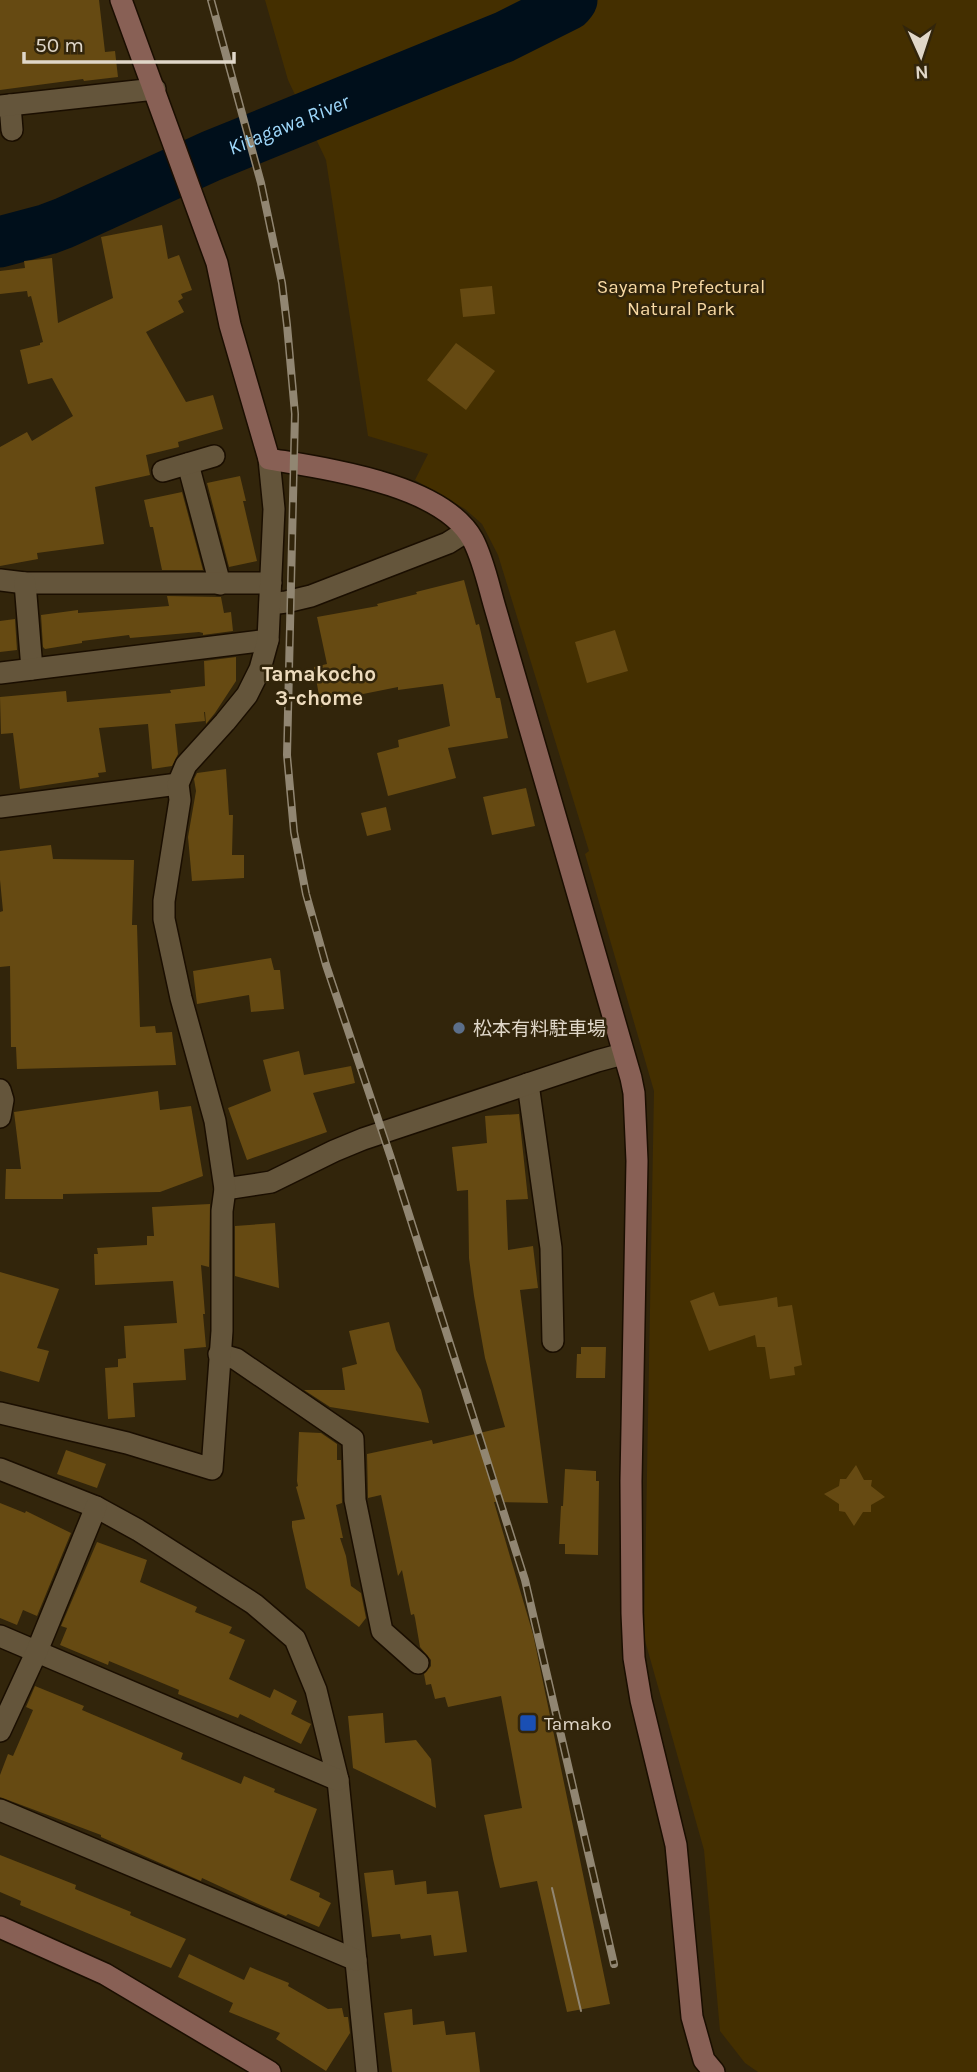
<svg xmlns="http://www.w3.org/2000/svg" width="977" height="2072" font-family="Karla,'Noto Sans JP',sans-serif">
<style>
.green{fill:#442f00}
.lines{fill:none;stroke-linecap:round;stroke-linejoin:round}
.river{stroke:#000f1b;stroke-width:51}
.building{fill:#664a12}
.street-casing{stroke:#1a0e00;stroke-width:24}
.secondary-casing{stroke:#1a0e00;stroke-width:24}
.street{stroke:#64553b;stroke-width:21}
.secondary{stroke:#886055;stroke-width:21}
.tram{stroke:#918672;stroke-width:2}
.rail-casing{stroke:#918672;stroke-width:8}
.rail{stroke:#32250b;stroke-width:5;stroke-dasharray:16;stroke-linecap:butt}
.service-dot{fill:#5c6f8a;stroke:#32250b;stroke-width:2.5}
.transit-dot{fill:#1a4fb4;stroke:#32250b;stroke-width:2.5}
.labels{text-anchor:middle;stroke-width:5;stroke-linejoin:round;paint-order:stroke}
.park-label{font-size:19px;fill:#f9daa4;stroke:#32250b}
.poi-label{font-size:19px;fill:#e0d7c9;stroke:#32250b;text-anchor:start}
.water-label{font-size:21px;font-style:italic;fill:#9ed8fb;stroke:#32250b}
.neighbourhood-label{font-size:21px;font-weight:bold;fill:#eddbbd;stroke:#32250b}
</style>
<rect width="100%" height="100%" fill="#32250b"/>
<path class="green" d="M265,0H977V2072H758L745,2063L720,2031L704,1850L644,1637L654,1091L585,854L589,851L498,555L482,524L465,509L415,480L428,454L368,436L326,160L288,80Z"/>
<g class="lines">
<path class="river" id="s1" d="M0,242L48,229L64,223L211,156L504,37L568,5L572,0"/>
</g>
<g class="building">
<path d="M0,0H99L105,52L115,51L118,77L84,81L83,79L0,90Z"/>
<path d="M162,225L168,259L179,255L192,290L181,294L183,298L178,301L184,312L146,332L186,402L213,395L223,429L178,442L179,447L146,455L150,475L95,487L104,544L37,553L38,559L0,566V447L27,432L32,441L73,416L52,378L28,384L20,350L40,345V343L43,342L31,296L28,297L27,291L0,294V271L25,268L24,261L52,258L58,323L113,298L101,237Z"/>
<path d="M492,286L495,314L463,317L460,289Z"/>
<path d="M456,343L495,371L466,410L427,380Z"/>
<path d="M240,476L246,501H243L257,561L229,567L207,483Z"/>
<path d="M182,492L203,570H162L153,527H150L144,500Z"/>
<path d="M464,580L476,625L479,624L496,698H500L508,738L448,748L456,778L388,796L377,753L399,747L398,740L450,726L443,684L398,690V687L348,697L349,701L321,707L314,667L327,664L317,617L378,606L377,604L417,594L416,592Z"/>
<path d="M167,596L221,597L224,613L231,612L233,631L203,635V633L199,632L130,638L129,635L82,641V643L45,649L43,647L41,615L78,610V613L169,606Z"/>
<path d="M15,619L17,650L0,652V621Z"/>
<path d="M615,630L628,671L587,683L575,642Z"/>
<path d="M236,657V681L215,713L206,724L205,712H204L205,721L175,724L178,754L172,766L152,769L148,724L99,728L106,772L98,773L99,777L20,789L13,733L1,734L0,697L66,691L67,702L171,693L170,690L205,686L204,661Z"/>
<path d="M226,769L229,815H233L232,855H244V878L192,881L188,837L196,791L194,779L197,773Z"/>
<path d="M526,788L535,826L492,835L483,797Z"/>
<path d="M386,807L391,830L367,836L361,813Z"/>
<path d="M51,845L53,859L134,860L132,925H137L140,1027L155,1026L156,1033L172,1032L176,1065L17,1069L16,1047H11L10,966L0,967V912L3,911L0,880V851Z"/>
<path d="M271,958L274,970H280L284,1009L251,1012L249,995L197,1004L193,971Z"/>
<path d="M299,1051L304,1075L351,1066L355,1083L313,1093L327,1132L247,1160L228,1108L271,1091L263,1060Z"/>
<path d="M158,1091L160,1110L191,1106L203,1176L160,1192L63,1194V1199H5L6,1169H21L14,1112Z"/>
<path d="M519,1114L528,1199L506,1200L508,1250L533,1246L538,1288L520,1290L548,1503L494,1502L533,1634L610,2004L567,2012L537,1881L500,1888L493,1859L484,1815L522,1808L501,1696L448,1707L445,1697L435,1699L431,1684L426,1685L424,1674L431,1666V1660L420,1647L415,1618L414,1614L411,1615L402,1570L398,1576L381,1495L368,1498L367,1454L432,1440L433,1444L505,1427L485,1358L474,1296L469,1258L468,1190L457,1191L452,1147L487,1143L485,1116Z"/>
<path d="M210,1204L209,1267L201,1265L205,1314H203L206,1347L184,1349L186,1380L133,1383L135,1417L108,1419L105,1368L118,1367V1359L126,1358L124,1326L177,1323L173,1281L95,1285L94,1254H98L97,1248L147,1245V1236H154L152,1207Z"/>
<path d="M275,1223L279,1288L235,1276V1226Z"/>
<path d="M0,1272L59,1289L37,1348L49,1351L39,1382L0,1371Z"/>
<path d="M714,1292L719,1306L762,1300L777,1297L778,1307L792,1305L802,1365L794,1367L795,1375L770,1379L765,1347H757L755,1335L709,1351L690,1301Z"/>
<path d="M389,1322L396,1350L421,1390L429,1423L330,1407L304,1390H345L342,1368L357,1364L349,1331Z"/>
<path d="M581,1347H606L605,1378H576L577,1354H581Z"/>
<path d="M299,1432L321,1433L337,1444V1460H341L342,1503L336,1505L343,1538H340L346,1556L351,1586L361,1593L366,1618L359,1627L306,1588L292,1527V1521L305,1519L296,1487L298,1486L297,1481Z"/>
<path d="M66,1450L106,1464L97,1488L57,1474Z"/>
<path d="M856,1465L864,1480H872L871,1486L885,1497L871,1505V1512H863L854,1526L845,1512L839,1511V1504L824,1494L839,1486L840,1479H846Z"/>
<path d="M565,1469L596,1471V1481H599L598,1555L565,1554V1544H559L561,1506H563Z"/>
<path d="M0,1503L25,1513L26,1511L71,1533L37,1616L23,1610L17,1625L0,1618Z"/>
<path d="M97,1542L147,1560L140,1582L197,1607L195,1612L232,1627L229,1633L245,1640L229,1679L270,1698L274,1689L297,1701L291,1714L311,1724L301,1744L240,1714L238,1718L178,1694L179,1690L109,1661L108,1665L60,1645L67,1628L61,1626Z"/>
<path d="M35,1686L84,1706L82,1710L183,1753L181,1759L241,1784L244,1776L275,1789L274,1792L317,1809L290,1880L320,1893L319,1897L331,1903L319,1927L288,1914L286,1916L256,1903L202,1878L201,1881L101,1837V1835L0,1797V1775L8,1754L13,1756L33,1710L26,1707Z"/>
<path d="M383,1713L385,1743L416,1740L431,1759L436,1808L353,1768L348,1716Z"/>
<path d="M0,1855L76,1885L75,1889L131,1912L130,1915L186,1939L171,1968L20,1905L21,1901L0,1892Z"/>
<path d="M393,1870L395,1885L426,1881L427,1894L458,1891L467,1952L434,1956L431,1935L401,1939L400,1934L372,1937L364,1873Z"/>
<path d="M189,1954L244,1980L250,1967L289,1983L288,1986L328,2009L342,2008L344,2017H348L350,2033L326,2071L276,2039L280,2033L229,2012L233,2003L178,1977Z"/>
<path d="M412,2009L413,2025L444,2021L446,2035L475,2032L480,2072H392L384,2013Z"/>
</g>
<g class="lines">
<defs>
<g id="street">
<path d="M10,105L12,130"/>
<path d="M0,106L155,89"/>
<path d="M188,464L220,584"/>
<path d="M163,471L214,456"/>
<path d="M0,580L25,583H271"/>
<path d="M25,583L32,669"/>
<path d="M270,604L286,602L311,596L448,543L467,531"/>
<path d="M0,673L268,640"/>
<path d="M0,807L178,784"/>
<path d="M528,1084L551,1248L553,1341"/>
<path d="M0,1090L3,1100L0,1117"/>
<path d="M225,1189L271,1182L334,1151L363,1139L597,1061L623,1054"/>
<path d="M219,1354L236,1359L353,1439L355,1500L382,1631L418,1663"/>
<path d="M0,1413L127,1443L212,1469L222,1331V1211L225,1189L215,1121L181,998L164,919V901L180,800L178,784L186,765L225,722L247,695L260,669L268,640L274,509L269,459"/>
<path d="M0,1469L96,1507L138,1530L254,1604L295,1639L316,1690L338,1780L367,2072"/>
<path d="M0,1636L338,1780"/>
<path d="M0,1731L37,1651L96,1507"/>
<path d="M0,1810L356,1960"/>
</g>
<g id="secondary">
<path d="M121,0L217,263L230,325L269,459C327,469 443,484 473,540C484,561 489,588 496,611L631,1078L634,1093L637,1161L631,1481L632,1613L634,1658L641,1700L676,1845L692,2017L704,2060L714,2072"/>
<path d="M0,1927L105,1974L270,2072"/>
</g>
</defs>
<use href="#street" class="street-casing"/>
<use href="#secondary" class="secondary-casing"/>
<use href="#street" class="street"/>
<use href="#secondary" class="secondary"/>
<path class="tram" d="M552,1888L581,2011"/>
<defs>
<path id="rail" d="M211,0L261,183L282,283L287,325L295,414L287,755L294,832L306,894L326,965L391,1158L525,1580L614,1964"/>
</defs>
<use href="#rail" class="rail-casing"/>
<use href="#rail" class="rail"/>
</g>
<circle class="service-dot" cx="459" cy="1028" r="7"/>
<rect class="transit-dot" x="519" y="1714" width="18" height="18" rx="3.5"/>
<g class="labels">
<g class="park-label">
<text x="681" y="293">Sayama Prefectural<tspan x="681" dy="22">Natural Park</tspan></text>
</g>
<g class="poi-label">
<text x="473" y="1035">松本有料駐車場</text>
<text x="544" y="1730">Tamako</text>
</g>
<g class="water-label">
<text dy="7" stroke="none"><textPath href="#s1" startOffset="312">Kitagawa River</textPath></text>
</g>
<g class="neighbourhood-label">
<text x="319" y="681">Tamakocho<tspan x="319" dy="24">3-chome</tspan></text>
</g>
</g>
<g transform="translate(921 56) rotate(177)" stroke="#32250b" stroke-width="5" paint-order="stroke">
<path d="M0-5L12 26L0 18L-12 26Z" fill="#e0d7c9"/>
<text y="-10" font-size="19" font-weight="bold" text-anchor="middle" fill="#e0d7c9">N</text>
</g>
<path d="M24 52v10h210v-10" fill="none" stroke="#e0d7c9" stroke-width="3.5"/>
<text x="35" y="52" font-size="21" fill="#e0d7c9" stroke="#32250b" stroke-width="5" paint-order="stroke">50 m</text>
</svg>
